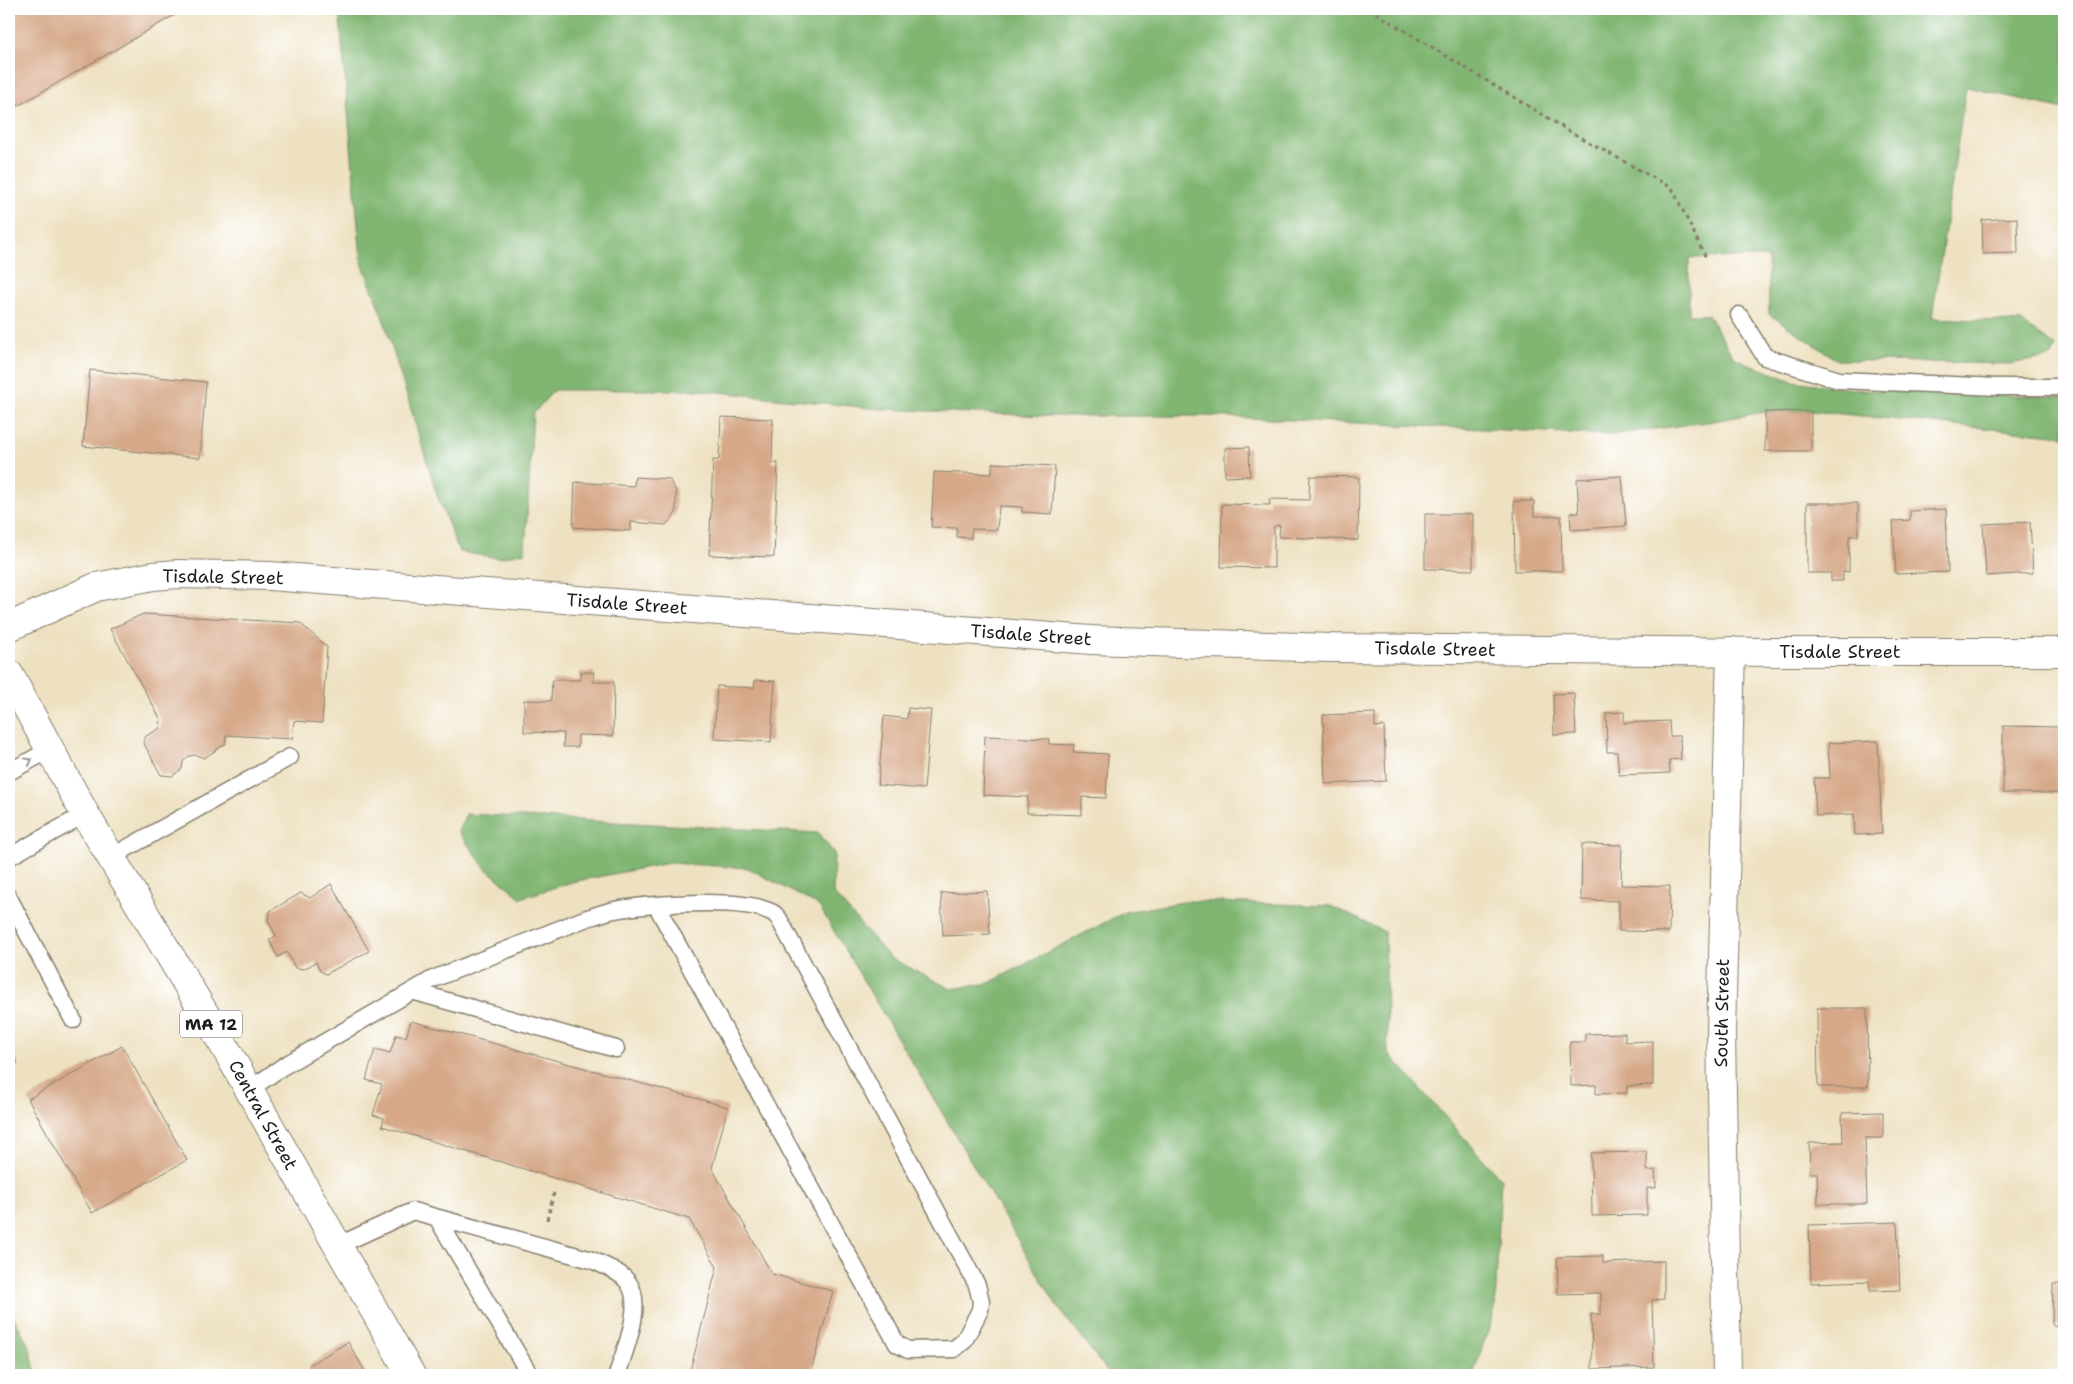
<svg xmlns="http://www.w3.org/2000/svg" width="2073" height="1384" font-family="'Shantell Sans',sans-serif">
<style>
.forest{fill:#80b672;stroke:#4e6947}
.building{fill:#d6a888}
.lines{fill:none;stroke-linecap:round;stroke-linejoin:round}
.lane-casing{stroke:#857e6e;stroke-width:19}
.street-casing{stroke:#857e6e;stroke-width:30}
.primary-casing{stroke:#857e6e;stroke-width:30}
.path{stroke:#857e6e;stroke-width:3;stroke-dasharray:4 4;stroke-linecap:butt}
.lane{stroke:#fff;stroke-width:16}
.street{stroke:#fff;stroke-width:28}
.primary{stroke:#fff;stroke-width:28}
.oneway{stroke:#999}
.labels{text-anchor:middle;stroke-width:4;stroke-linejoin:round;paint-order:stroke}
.shield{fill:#fff;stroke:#606060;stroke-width:1}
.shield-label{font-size:16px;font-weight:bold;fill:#1c1c1c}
.street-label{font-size:18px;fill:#1c1c1c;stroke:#fff}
</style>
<rect width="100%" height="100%" fill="#fff"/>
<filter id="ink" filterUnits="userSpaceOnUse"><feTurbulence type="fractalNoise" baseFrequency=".02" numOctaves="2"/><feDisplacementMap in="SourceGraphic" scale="10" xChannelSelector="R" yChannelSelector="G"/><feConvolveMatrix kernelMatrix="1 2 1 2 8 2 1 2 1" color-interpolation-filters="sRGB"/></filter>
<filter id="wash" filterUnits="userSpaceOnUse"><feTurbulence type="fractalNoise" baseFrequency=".0096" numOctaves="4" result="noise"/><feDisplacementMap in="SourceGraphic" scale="20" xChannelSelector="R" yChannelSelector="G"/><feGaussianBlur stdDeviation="1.12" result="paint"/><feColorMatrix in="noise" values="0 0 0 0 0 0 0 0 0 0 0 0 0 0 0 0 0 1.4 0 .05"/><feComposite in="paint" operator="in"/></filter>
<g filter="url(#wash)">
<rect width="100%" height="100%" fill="#eee1c1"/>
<g class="forest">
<path d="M339,9H2064V109L1966,87L1932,318L2021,322L2056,346L2051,357L2009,364L1837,360L1769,314L1768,257L1689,258V315H1708L1734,358L1792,381L1860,390L2064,397V436L1811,411L1765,412L1707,422L1610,435L1208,416H1047L880,409L699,390H554L533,414L525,552L498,558L459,552L437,495L385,324L361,260Z"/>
<path d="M466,814L818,833L834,853L833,893L889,957L951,989L989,983L1125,912L1189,901L1331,906L1385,932L1388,1053L1501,1179L1495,1309L1473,1375H1110L1057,1306L819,906L748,868L669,863L572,882L521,898L485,868L458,831Z"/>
<path d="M9,1308L30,1348L36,1375H9Z"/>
</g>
<g id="blocks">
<g class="building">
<path d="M9,9H185L9,111Z"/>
<path d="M2017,218L2018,253L1983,254L1982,220Z"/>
<path d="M90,370L206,382L200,458L83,446Z"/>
<path d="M1811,411V451H1765V412Z"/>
<path d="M721,417L773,419L772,463H778L774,557L709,555L713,460H719Z"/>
<path d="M1249,447L1250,476L1225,477V448Z"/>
<path d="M992,463L1055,466L1052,514L1022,512V507L999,506L997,530L972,529L971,538L957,537V528L931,527L934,472L992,474Z"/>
<path d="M1310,476L1359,477L1358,540L1279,537L1280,525L1274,526V568L1221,567L1222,504L1270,505L1269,499L1309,500Z"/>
<path d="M1622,476L1626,526L1571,530L1570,513H1579L1577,479Z"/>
<path d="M635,477L669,479L676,491V513L666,525L631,522V531L573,527L575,482L634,486Z"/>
<path d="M1514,501H1534V516H1561L1562,571H1515Z"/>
<path d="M1807,503H1858V536H1849V572L1843,571V581H1831V573H1807Z"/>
<path d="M1946,509L1948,572L1896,574L1893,521L1910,520V511Z"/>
<path d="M1425,514H1473V570L1425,569Z"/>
<path d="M2030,522L2033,573L1986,576L1983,524Z"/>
<path d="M143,614L300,623L327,647L322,723L294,721L292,739L226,735L225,744L204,758L196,755L189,756L183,762L182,769L172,776L161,775L143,742L146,736L159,729L161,720L110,629Z"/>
<path d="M580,672H594L593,682H614L613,736L578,735V747H563L564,733L524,732V700L551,701L552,680H580Z"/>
<path d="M755,680L775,681L771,742L714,739L717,686L754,688Z"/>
<path d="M1574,693L1576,734L1554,735L1553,694Z"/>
<path d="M908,708L931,710L924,789L878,785L884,716L907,719Z"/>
<path d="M1624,712V723L1669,721L1670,736H1680L1681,759L1669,760L1670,773L1619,775L1617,752H1607L1606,713Z"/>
<path d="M1375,713V727L1384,726L1386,781L1325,784L1323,715Z"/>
<path d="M2003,726L2063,727L2062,793H2003Z"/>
<path d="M985,736L1049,739V744L1074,745L1073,752L1108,754L1106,798L1082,797V815L1027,813L1028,797L983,795Z"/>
<path d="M1878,741L1882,834L1855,835L1854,814L1816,816L1814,778H1830L1828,743Z"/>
<path d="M1582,844L1622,845L1621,885L1670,886L1669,932L1619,931V901L1581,900Z"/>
<path d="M331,884L369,951L326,974L320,971L316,962L304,969L295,968L287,952L278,957L269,940L276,936L268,920L270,911L301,893L310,898Z"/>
<path d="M987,891L990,934L943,936L941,893Z"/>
<path d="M1817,1008H1867L1868,1087H1818Z"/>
<path d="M411,1021L728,1107L712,1168L772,1274L833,1291L810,1375H689L717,1267L689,1219L382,1126L384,1118L373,1115L382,1084L366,1080L375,1049L390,1053L396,1035L406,1037Z"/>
<path d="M1625,1033V1042L1653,1041V1085L1627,1086V1093L1596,1094V1085L1571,1086L1570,1042H1585V1034Z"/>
<path d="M9,1046L18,1063L9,1068Z"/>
<path d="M122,1046L187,1160L92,1213L28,1099Z"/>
<path d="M1883,1112V1138H1865L1867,1204H1818L1817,1173H1810L1809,1143L1843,1142L1842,1113Z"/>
<path d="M1647,1152V1171L1655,1170L1656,1188H1647V1215L1592,1216L1591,1153Z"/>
<path d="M1897,1222L1900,1290L1870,1291L1869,1281L1811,1283L1809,1225Z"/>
<path d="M1603,1256V1263L1664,1261V1299L1652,1300L1654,1367L1592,1369L1591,1314H1601V1293L1558,1294L1557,1257Z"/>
<path d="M2053,1284H2064V1326L2052,1325Z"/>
<path d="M348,1342L367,1375H315L309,1365Z"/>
</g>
</g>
</g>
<g filter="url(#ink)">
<use href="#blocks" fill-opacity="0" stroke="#857e6e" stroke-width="1"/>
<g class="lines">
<defs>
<g id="lane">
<path d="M1739,315L1765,357L1839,380L1998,387H2064"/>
<path d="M9,772L49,750"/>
<path d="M9,857L85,814"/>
<path d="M111,857L290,757"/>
<path d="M9,898L73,1020"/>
<path d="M412,991L616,1049"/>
<path d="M249,1090L282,1067L433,979L587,918C595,916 602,913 610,911C643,904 742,897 771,912C775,913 777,917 779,919L977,1285L981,1301L980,1310L964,1341L954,1349L908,1350L897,1344L656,905"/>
<path d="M437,1218L530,1375"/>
<path d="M337,1246L413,1211L592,1260C604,1266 620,1271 628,1282C645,1305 624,1351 617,1375"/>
</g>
<g id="street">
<path d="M9,627L96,587L153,576L178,574L270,576L1091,640L1330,648L1771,652H2064"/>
<path d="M1727,1375L1721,1034L1731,651"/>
</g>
<path id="primary" d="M9,674L85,814L226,1049L411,1375"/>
</defs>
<use href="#lane" class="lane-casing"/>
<use href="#street" class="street-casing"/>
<use href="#primary" class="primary-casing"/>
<g class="path">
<path d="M1369,9L1569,131L1672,188L1706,258"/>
<path d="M547,1220L555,1189"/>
</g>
<use href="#lane" class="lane"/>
<use href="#street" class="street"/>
<use href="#primary" class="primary"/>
</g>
<defs><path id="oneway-chevron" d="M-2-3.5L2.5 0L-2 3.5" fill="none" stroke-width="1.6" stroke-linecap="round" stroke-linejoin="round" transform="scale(1.25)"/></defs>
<use class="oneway" href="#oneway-chevron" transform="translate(29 761) rotate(-29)"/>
</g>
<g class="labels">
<rect class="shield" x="180" y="1010.5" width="62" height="27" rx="4"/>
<g class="shield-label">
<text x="211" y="1030">MA 12</text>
</g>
<g class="street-label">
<text transform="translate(223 577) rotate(1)" y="6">Tisdale Street</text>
<text transform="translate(627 604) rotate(4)" y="6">Tisdale Street</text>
<text transform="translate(1031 635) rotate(4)" y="6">Tisdale Street</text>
<text transform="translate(1435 649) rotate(1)" y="6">Tisdale Street</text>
<text x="1840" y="658">Tisdale Street</text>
<text transform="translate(1722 1013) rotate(-89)" y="6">South Street</text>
<text transform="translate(263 1115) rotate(61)" y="6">Central Street</text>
</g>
</g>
<rect width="2073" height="1384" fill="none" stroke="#fff" stroke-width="30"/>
</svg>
